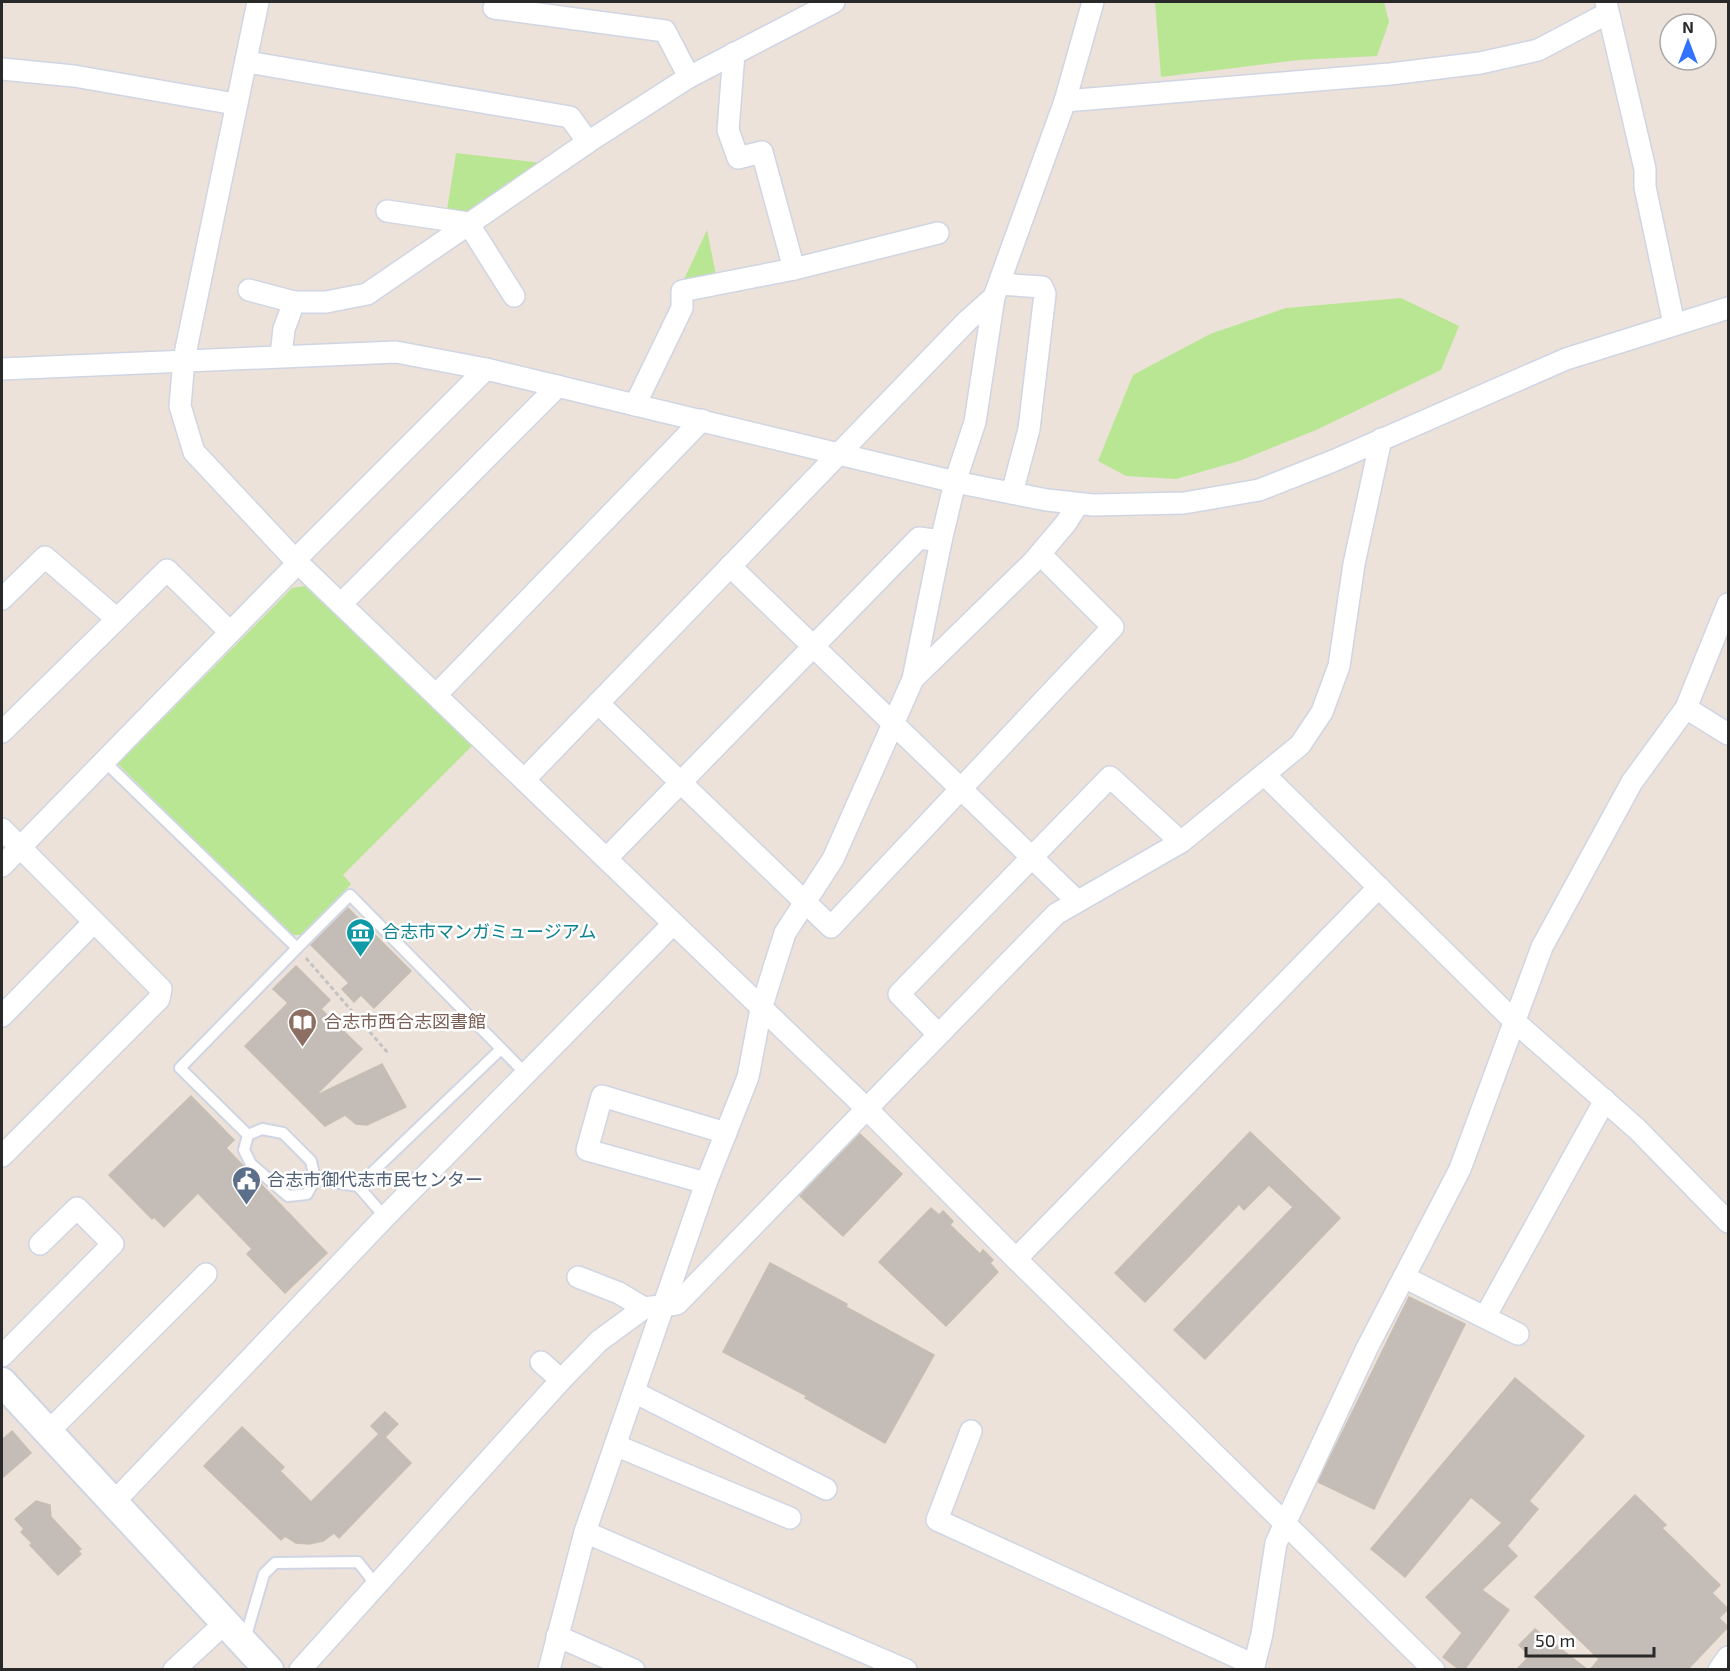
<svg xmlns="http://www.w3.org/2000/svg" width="1730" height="1671" font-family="'Exo 2','Noto Sans JP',sans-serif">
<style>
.green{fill:#b9e692}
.building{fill:#c4bcb6;stroke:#c7beb3;stroke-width:1.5}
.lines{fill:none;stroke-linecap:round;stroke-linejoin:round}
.lane-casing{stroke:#cfd5e3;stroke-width:14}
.street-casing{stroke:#cfd5e3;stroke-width:24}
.secondary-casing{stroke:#cfd5e3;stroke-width:32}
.path{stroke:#c3c3c3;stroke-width:3;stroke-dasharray:4.5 3;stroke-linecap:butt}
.lane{stroke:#fff;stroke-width:10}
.street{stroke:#fff;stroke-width:21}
.secondary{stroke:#fff;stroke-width:28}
.labels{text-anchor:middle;stroke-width:5;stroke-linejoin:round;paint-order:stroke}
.culture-label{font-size:18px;fill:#0d838f;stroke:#fff;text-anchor:start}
.education-label{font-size:18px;fill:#785e54;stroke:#fff;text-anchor:start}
.service-label{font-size:18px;fill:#4e5e75;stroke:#fff;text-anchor:start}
</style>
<rect width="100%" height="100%" fill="#ece2d9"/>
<g class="green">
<path d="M1155,2H1384L1389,22L1377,56L1298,60L1161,77Z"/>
<path d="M456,153L542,163L469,212L447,210Z"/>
<path d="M707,230L717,280L681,286Z"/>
<path d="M1401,298L1459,326L1441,370L1316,430L1239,461L1176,479L1126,476L1098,461L1133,375L1210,334L1286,308Z"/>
<path d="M305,586L472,746L343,875L351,884L302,935H290L118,764L292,588Z"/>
</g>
<g class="building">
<path d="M348,908L411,971L374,1008L361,995L354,1002L342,989L349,983L311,945Z"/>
<path d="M296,966L330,1000L321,1009L362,1049L315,1096L382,1064L406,1107L367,1125L356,1124L345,1115L325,1126L245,1046L288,1003L273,989Z"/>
<path d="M191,1096L234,1140L226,1148L327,1253L285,1293L247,1254L252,1249L198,1193L164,1227L154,1217L152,1219L109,1175Z"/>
<path d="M1250,1132L1340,1218L1205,1359L1174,1330L1293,1207L1269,1185L1244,1210L1239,1204L1145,1302L1115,1273Z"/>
<path d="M860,1134L902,1174L843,1236L800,1196Z"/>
<path d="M931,1208L939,1215L943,1211L953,1221L950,1225L980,1254L983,1250L993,1260L990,1263L998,1272L946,1326L879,1262Z"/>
<path d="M770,1263L847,1304L846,1307L934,1355L885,1443L805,1398L807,1396L723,1352Z"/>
<path d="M1409,1297L1465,1324L1374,1509L1318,1482Z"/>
<path d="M1515,1378L1584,1436L1529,1501L1538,1509L1507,1546L1517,1556L1482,1590L1509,1610L1464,1670H1460L1443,1657L1462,1633L1426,1597L1502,1523L1471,1497L1405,1577L1371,1549Z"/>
<path d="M385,1412L398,1424L385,1437L411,1463L339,1538L334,1533L323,1541L309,1544L296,1543L285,1536L281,1540L204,1466L242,1427L284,1467L280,1471L311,1502L379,1434L371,1426Z"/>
<path d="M12,1431L31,1453L2,1478V1440Z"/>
<path d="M1635,1495L1666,1525L1662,1528L1720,1585L1712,1593L1728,1609L1719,1618L1728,1627L1687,1670H1590L1599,1659L1535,1597Z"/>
<path d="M36,1501L50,1505L51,1517L81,1549L78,1551L81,1554L58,1575L30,1545L32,1543L21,1532L24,1529L15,1519Z"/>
<path d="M1535,1629L1588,1670H1516L1530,1656L1519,1645Z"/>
</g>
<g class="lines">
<defs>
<g id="lane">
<path d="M104,761L297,948L180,1068L248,1135"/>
<path d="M297,948L350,895L525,1073"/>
<path d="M262,1129L283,1133L311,1161L315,1179L307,1194L288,1196L251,1164L244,1150L248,1135Z"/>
<path d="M315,1179L358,1186L385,1217"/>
<path d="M358,1186L501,1049"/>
<path d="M245,1639L264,1574L275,1563L358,1562L376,1585"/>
</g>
<g id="street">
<path d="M258,2L184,359L180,406L194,452L298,563L866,1108L1016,1259L1434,1670"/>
<path d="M1606,2L1645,169V187L1674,324"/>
<path d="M494,8L665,31L689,77"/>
<path d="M734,53L728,130L738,158L762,152L794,269"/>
<path d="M247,62L570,117L588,142"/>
<path d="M2,69L74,76L235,104"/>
<path d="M1065,101L1390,74L1480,63L1538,50L1608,13"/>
<path d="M387,211L468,223L514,296"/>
<path d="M999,284L1042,287L1045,294L1029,429L1012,493"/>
<path d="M249,290L294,302"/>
<path d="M281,355L284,329L294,302H326L367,294L588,142L689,77L834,2"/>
<path d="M2,369L396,352L486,369L955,482L1047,500L1093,505L1184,503L1259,490L1333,461L1566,359L1728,308"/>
<path d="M635,405L682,308V291L794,269L938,233"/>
<path d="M730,566L1076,900"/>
<path d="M2,599L45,557L117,619"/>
<path d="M341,604L558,386"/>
<path d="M913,679L1033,562L1066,523L1078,504"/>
<path d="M437,694L702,420"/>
<path d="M598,703L831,927L1113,627L1040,554"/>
<path d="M1686,708L1728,734"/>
<path d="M2,732L167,570L230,632"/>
<path d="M1265,775L1513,1020L1637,1129L1728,1222"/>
<path d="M524,780L967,321L994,297"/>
<path d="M2,829L161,989L159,999L2,1156"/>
<path d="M607,858L919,538L941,541"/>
<path d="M2,866L298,563L301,554L486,369"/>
<path d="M2,1016L94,922"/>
<path d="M938,1034L899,994L1110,777L1181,842"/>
<path d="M706,1183L587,1150L602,1096L726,1133"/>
<path d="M1016,1259L1379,887"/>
<path d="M578,1277L619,1293L644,1308"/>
<path d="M1404,1277L1518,1334"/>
<path d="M1485,1317L1605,1100"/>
<path d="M2,1356L113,1244L77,1208L40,1244"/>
<path d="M541,1362L561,1380"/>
<path d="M634,1392L826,1489"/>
<path d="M971,1431L937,1520L1254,1665"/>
<path d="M48,1432L206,1274"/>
<path d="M615,1445L790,1518"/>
<path d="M114,1502L385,1217L673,924"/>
<path d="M585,1532L906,1670"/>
<path d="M557,1636L634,1670"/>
<path d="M174,1670L225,1623"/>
<path d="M300,1670L561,1380L599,1341L644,1308L677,1304L1056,914L1181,842L1300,745L1322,712L1339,666L1354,564L1381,439"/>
<path d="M549,1670L585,1532L706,1183L748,1077L761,1009L785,933L833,859L913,679L941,541L955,482L975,422L994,297L1065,101L1093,2"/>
<path d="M1253,1670L1262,1634L1276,1543L1367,1348L1460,1169L1542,947L1632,782L1686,708L1728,604"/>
<path d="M1719,1670L1728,1657"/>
</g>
<path id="secondary" d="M2,1382L269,1670"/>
</defs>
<use href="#lane" class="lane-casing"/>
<use href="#street" class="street-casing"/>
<use href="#secondary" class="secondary-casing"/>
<path class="path" d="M306,958L388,1053"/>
<use href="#lane" class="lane"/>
<use href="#street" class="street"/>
<use href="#secondary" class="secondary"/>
</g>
<defs>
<symbol id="museum-pin" viewBox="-11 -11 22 30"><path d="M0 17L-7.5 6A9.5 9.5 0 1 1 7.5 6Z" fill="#0f9aa8" stroke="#fff"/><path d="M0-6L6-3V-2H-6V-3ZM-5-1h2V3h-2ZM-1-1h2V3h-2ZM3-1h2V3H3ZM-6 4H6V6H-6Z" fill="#fff"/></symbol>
<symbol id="library-pin" viewBox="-11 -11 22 30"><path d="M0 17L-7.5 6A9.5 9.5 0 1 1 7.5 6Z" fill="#8d6e63" stroke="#fff"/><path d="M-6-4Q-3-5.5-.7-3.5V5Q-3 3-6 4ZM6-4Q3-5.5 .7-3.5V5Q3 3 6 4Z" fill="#fff"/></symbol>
<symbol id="civic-pin" viewBox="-11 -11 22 30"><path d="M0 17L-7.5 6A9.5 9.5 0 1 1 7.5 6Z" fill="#5c6f8a" stroke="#fff"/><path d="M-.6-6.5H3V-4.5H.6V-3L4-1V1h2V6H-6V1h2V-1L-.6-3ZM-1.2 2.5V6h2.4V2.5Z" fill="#fff"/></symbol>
</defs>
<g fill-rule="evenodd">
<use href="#museum-pin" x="344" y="916" width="33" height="45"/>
<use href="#library-pin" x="286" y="1006" width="33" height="45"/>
<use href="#civic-pin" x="230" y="1164" width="33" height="45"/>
</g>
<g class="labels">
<g class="culture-label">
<text x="382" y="938">合志市マンガミュージアム</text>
</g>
<g class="education-label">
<text x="324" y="1028">合志市西合志図書館</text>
</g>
<g class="service-label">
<text x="267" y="1186">合志市御代志市民センター</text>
</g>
</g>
<rect width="1730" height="1671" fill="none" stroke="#292929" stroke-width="6"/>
<g transform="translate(1688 42)"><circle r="28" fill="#ffffff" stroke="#a9a9a9" stroke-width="1.5"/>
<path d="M0-4.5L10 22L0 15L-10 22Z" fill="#3372ff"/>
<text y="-9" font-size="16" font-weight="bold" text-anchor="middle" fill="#292929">N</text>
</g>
<path d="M1526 1647v9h128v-9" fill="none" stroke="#292929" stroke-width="3"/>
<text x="1535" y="1647" font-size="18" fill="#292929" stroke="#ffffff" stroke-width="4.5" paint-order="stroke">50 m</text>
</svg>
